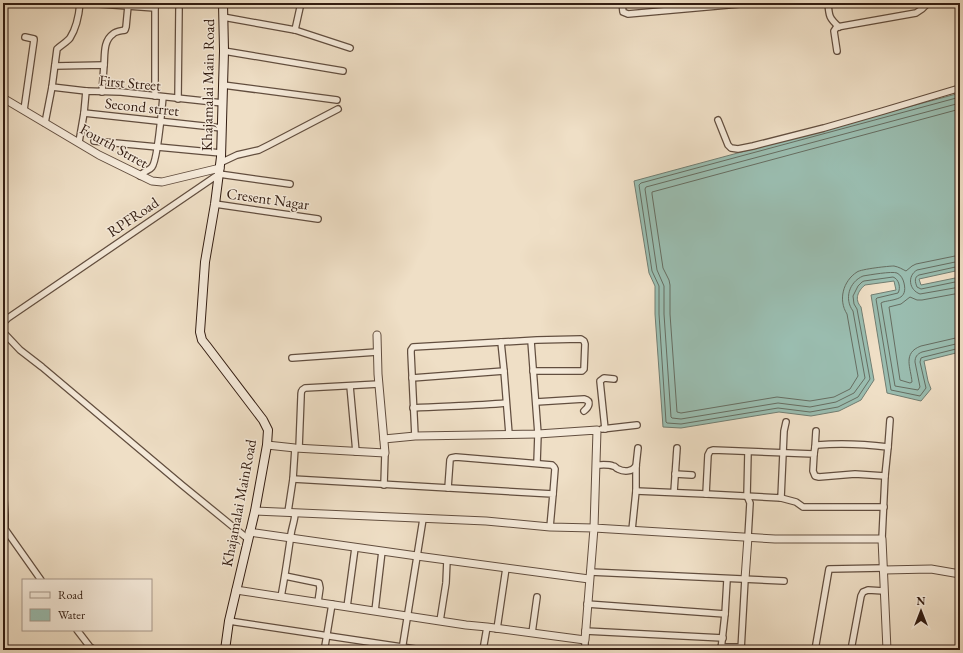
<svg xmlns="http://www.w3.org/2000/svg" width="963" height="653" font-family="'EB Garamond',serif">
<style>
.water{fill:#9abdb0;stroke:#717d71}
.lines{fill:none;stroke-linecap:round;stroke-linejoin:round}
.shore{stroke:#666d61;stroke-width:1}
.minor-casing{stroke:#624e3f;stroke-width:8}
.tertiary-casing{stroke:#624e3f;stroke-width:9}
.secondary-casing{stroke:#331d12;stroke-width:10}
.minor{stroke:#f5eada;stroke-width:5.5}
.tertiary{stroke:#f5eada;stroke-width:7}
.secondary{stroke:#f5eada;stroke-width:8}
.labels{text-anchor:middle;stroke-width:3;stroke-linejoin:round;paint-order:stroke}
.street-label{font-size:15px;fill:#331d12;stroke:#f5eada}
</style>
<rect width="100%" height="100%" fill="#efdfc6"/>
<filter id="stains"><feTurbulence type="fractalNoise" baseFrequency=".005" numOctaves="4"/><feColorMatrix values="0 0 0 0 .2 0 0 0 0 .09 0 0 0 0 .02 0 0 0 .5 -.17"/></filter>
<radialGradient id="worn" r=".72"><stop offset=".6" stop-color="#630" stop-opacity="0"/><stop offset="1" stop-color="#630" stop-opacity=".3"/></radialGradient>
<path class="water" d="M960,93V270L919,279L921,285L960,277V352L924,361L928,381L931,389L921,401L887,393L871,295L896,290L894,281L865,285C858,291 854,299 861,307L874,380L861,400L839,411L811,416L779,412L681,428L663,427L655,314V286L649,273L634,181Z"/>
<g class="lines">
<g class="shore">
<path d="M960,97L641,183L639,185L652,271L659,286V314L666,422L667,423L681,424L778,408L810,412L838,407L858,397L870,379L857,309L854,304L853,296L858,286L862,282L864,281L893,277C899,279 901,288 898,293L877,298L876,299L891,390L920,396L926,388L920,362L921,358L924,357L960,348"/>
<path d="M960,103L646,187L645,189L657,270L664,286V314L671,417L672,418L681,419L778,403L810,407L836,402L854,393L865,378L853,311C844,299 849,282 863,276C869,275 892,271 897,273C901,275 903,279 904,283C908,300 895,299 883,302L881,303L895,386L918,390L920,387L915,362C915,357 917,354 922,352L960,343"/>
<path d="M960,109L652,192V194L663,268L669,280L670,285V314L677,412L681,413L777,397L810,401L834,397L850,389L858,376L847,314C838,300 843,281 857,272C861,269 889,266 894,266C899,267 902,269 906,271L912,266L916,264L960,255"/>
<path d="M960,261L917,270C907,276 909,290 920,294L960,287"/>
<path d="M960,266L919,275C914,277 915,282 917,287L921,289L960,281"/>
<path d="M960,293L922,300H917L910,297L901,304L889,307L900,380L910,383L912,382C911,368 902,353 921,346L960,337"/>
</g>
<defs>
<g id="minor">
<path d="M85,3L155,8"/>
<path d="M622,3L623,12L628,14L751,3"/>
<path d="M828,3C829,16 829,18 839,27"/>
<path d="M223,17L295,30L350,48"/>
<path d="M295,30L301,3"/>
<path d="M224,51L343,71"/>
<path d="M837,51L834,31L836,28L837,27L916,13L922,9L928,3"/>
<path d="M104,65C105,55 103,41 113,34C116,31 121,31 125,30L126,27L128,6"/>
<path d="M55,66L104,65L102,92"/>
<path d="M223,85L337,100"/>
<path d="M52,87L86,91"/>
<path d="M155,96V3"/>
<path d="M178,99L179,9"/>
<path d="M24,110L34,40V39L25,37"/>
<path d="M84,113L222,128"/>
<path d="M718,120L728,145L731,148L738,149L753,146L824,128L883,111L960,88"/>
<path d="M45,123L52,87L57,49C61,45 67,42 70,38C77,27 79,15 80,3"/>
<path d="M94,141L221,153"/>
<path d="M79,142L84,113L86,91L121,92L223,103"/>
<path d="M220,163L237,155L259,150L269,145L338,109"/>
<path d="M140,176C143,171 149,171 152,167C157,161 162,108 163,97"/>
<path d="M215,204L318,219"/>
<path d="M3,323L8,318L219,174L290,184"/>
<path d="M3,332L20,350L42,367L182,485L248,539"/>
<path d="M531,341L538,434L537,463"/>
<path d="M501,342L504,371L509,434"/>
<path d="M292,358L377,352"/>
<path d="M412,378L504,371"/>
<path d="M350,386L356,452"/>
<path d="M536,402L584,399C592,401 589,407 584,411"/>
<path d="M413,408C444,406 475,406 506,403"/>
<path d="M602,429L637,425"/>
<path d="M605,429L600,381L604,378L614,379"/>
<path d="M415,436L411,353V350L413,347L537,340L581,339L584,341L585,344L584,369L582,371H533"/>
<path d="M815,447L816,431"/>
<path d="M888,447L890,420"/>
<path d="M299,448L301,397C301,392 301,390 305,388L379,384"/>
<path d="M748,452L747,496L750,503L748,537"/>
<path d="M814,454L815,447L817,445C840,443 864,444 888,447L885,476L882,539"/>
<path d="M596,465C601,465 608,464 613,466C616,466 615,468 618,469C624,472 632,472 636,466"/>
<path d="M675,474L692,475"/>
<path d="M293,479L553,494L550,527"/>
<path d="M3,484L5,515V529L41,580"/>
<path d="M384,485L385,453"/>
<path d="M448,488L450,460L451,458L456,457L552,465L554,467L555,469L553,494"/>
<path d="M636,491L706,494L781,498L784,431L786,422"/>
<path d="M674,492L677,448"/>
<path d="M706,494L708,455L710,451L713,450L814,454L813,471L815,476L819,477L855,474L885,476"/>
<path d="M781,498L796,502L803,507H884"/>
<path d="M288,512L293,479L295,448"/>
<path d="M632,530L636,491V466L638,448"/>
<path d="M590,572L784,581"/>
<path d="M285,576L319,583L320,588L318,602"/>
<path d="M281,597C285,576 288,555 291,534C292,527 295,520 295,513"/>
<path d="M587,604L725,614"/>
<path d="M347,607L355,548"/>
<path d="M375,611L382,551"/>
<path d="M229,621L422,650"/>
<path d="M440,621L446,583L447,560"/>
<path d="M497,629L506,568"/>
<path d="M77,630L90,647L95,650"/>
<path d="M585,631L723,638"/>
<path d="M532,633L537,597"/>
<path d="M721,647H741"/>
<path d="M329,650L325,648V646L332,604"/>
<path d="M402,650L423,519"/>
<path d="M483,650L487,627"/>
<path d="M585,650V640"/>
<path d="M721,650L725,614L727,580"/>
<path d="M741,650L745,579"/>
<path d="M815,650L829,569L884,568"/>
<path d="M851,650L861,596L863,592L868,590L884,591"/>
</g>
<g id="tertiary">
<path d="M3,98L99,155L152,181L162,182L220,168"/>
<path d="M384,439L415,436L538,434L597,430L594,528L775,539H882L887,650"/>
<path d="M267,445L295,448L385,453L378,374L377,335"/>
<path d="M249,532L417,556L589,579"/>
<path d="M884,570L931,569L960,574"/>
<path d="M745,579L748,537"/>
<path d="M236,590L466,625L487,627L585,640L594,528L550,527L486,521L255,511"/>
</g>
<path id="secondary" d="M223,3L224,51L221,157L215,204L205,262L200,332L202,340L206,345L263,420L268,430L267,445L255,511L229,621L225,650"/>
</defs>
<use href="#minor" class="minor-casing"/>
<use href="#tertiary" class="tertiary-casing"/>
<use href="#secondary" class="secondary-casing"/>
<use href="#minor" class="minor"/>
<use href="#tertiary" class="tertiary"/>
<use href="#secondary" class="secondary"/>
</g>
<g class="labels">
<g class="street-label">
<text transform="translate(130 83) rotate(5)" y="5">First Street</text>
<text transform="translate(208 85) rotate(-89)" y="5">Khajamalai Main Road</text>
<text transform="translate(142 107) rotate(6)" y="5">Second strret</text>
<text transform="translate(114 146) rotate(29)" y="5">Fourth Strret</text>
<text transform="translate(268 199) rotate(8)" y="5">Cresent Nagar</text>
<text transform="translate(133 217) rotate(-34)" y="5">RPFRoad</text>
<text transform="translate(239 503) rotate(-79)" y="5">Khajamalai MainRoad</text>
</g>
</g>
<rect width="963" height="653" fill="none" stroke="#efdfc6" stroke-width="16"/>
<rect x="4" y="4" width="955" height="645" fill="none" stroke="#331d12" stroke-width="2"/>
<rect x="8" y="8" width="947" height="637" fill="none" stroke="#331d12"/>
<rect x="22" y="579" width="130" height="52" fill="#f5eada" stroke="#a7988a"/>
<rect x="30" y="592" width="20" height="6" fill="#f5eada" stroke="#a7988a"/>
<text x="58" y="599" font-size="12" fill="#331d12">Road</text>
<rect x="30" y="609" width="20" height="12" fill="#9abdb0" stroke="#a7988a"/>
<text x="58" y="619" font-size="12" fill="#331d12">Water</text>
<g transform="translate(921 611)" stroke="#f5eada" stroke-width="3" paint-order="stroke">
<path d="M0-3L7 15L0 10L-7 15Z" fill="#331d12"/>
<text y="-6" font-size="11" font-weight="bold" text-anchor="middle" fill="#331d12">N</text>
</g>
<rect width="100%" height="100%" filter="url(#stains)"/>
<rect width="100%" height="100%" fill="url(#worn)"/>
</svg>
